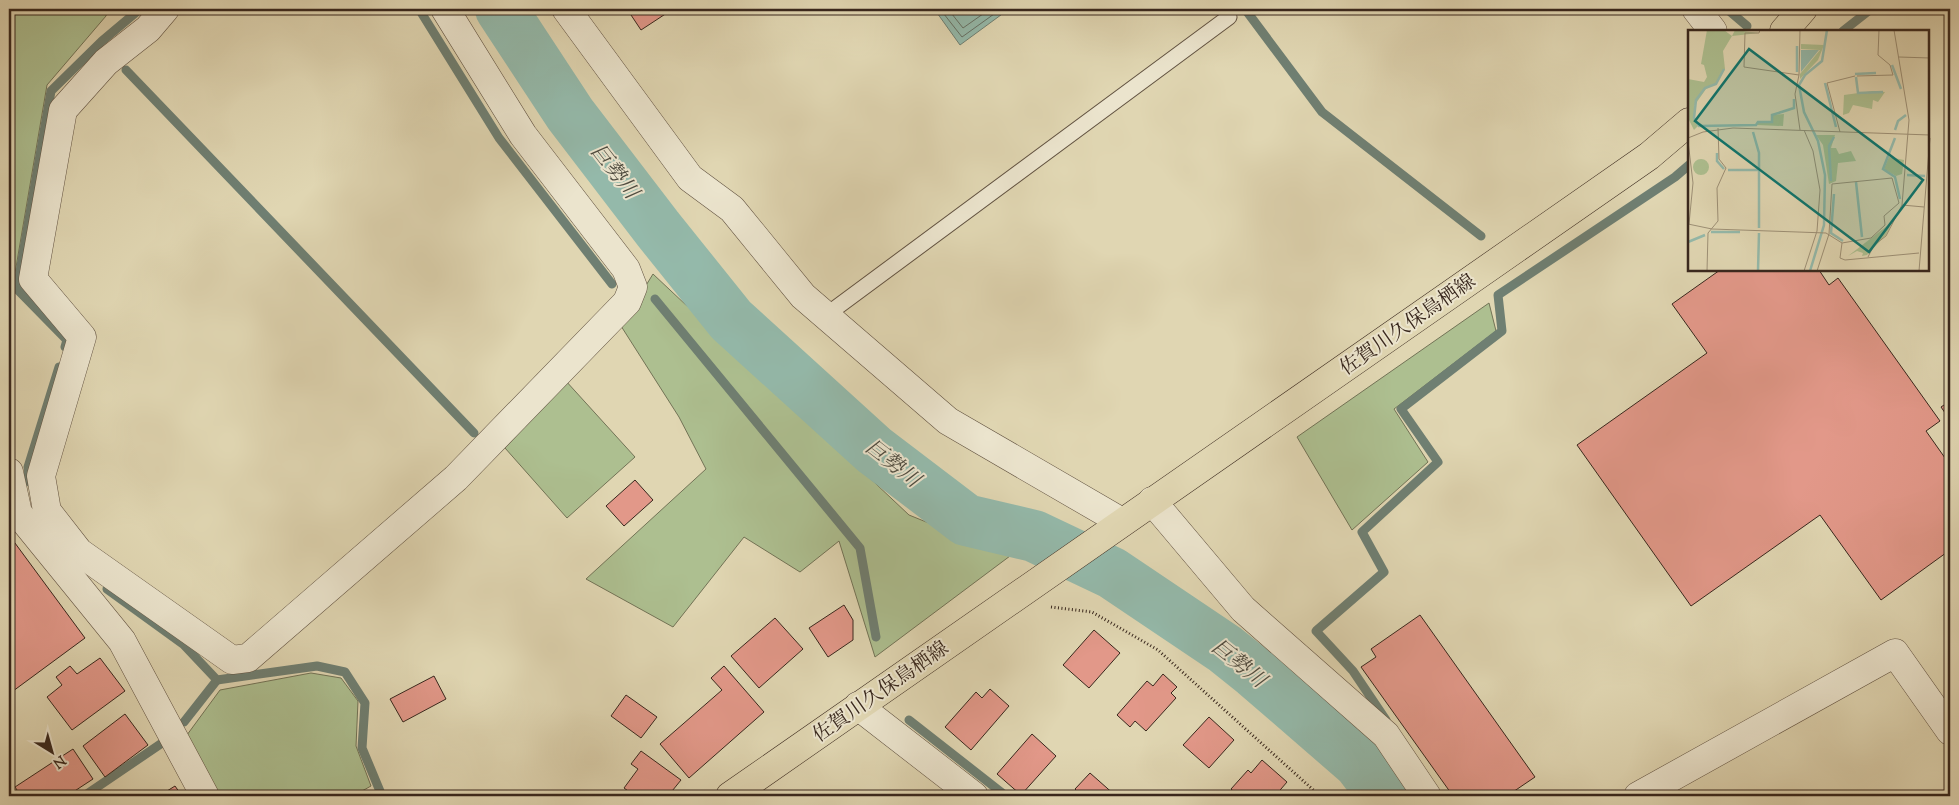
<svg xmlns="http://www.w3.org/2000/svg" width="1959" height="805" font-family="'Sorts Mill Goudy','Noto Serif JP',serif">
<style>
.green{fill:#adbf90;stroke:#727356}
.water{fill:#94b9aa;stroke:#6f7f72}
.lines{fill:none;stroke-linecap:round;stroke-linejoin:round}
.shore{stroke:#667064;stroke-width:1}
.stream{stroke:#6f7f72;stroke-width:9}
.river{stroke:#94b9aa;stroke-width:52}
.building{fill:#e29889;stroke:#38271d}
.lane-casing{stroke:#625342;stroke-width:17}
.street-casing{stroke:#625342;stroke-width:29}
.primary-casing{stroke:#38271d;stroke-width:29}
.path{stroke:#38271d;stroke-width:3;stroke-dasharray:1 2.5;stroke-linecap:butt}
.lane{stroke:#ebe4cd;stroke-width:15}
.street{stroke:#ebe4cd;stroke-width:28}
.primary{stroke:#e0d6b2;stroke-width:28}
.labels{text-anchor:middle;stroke-width:4;stroke-linejoin:round;paint-order:stroke}
.street-label{font-size:20px;fill:#38271d;stroke:#ebe4cd}
.water-label{font-size:21px;font-style:italic;fill:#4f4c40;stroke:#ebe4cd}
.inset-river{fill:none;stroke:#94b9aa;stroke-width:2.5}
.inset-road{fill:none;stroke:#9d9076;stroke-width:1}
.view{fill:#0f766e;fill-opacity:0.15;stroke:#0f766e;stroke-width:2.5}
.inset-edge{fill:none;stroke:#38271d;stroke-width:2.5}
</style>
<rect width="100%" height="100%" fill="#e0d6b2"/>
<filter id="stains"><feTurbulence type="fractalNoise" baseFrequency=".004" numOctaves="4"/><feColorMatrix values="0 0 0 0 .2 0 0 0 0 .09 0 0 0 0 .02 0 0 0 .5 -.17"/></filter>
<radialGradient id="worn" r=".72"><stop offset=".6" stop-color="#630" stop-opacity="0"/><stop offset="1" stop-color="#630" stop-opacity=".3"/></radialGradient>
<g class="green">
<path d="M9,9H108L106,16L47,85L13,285L9,286Z"/>
<path d="M653,274L909,515L1010,556L875,657L839,541L800,572L744,537L673,627L586,579L706,469L679,417L621,326Z"/>
<path d="M1489,303L1496,331L1394,409L1428,462L1352,530L1297,437Z"/>
<path d="M565,380L635,457L567,518L505,448Z"/>
<path d="M311,673L341,678L358,701L356,746L371,786L353,796H214L184,739L220,690Z"/>
</g>
<path class="water" d="M936,9H1009L960,45L935,10Z"/>
<g class="lines">
<g class="shore">
<path d="M940,9L962,37L1001,9"/>
<path d="M948,9L963,28L990,9"/>
</g>
<g class="stream">
<path d="M419,9L499,138L612,284"/>
<path d="M1245,9L1322,112L1481,236"/>
<path d="M1727,9L1747,26"/>
<path d="M1843,31L1871,9"/>
<path d="M126,70L474,433"/>
<path d="M655,299L860,548L876,637"/>
<path d="M65,347L67,340L17,289L51,91L102,41L140,9"/>
<path d="M29,482L28,467L59,367"/>
<path d="M107,589L183,644L217,680L317,666L345,672L365,703L362,748L382,796"/>
<path d="M909,720L1006,796"/>
<path d="M1386,720L1353,671L1316,631L1384,572L1362,532L1438,462L1401,409L1502,331L1498,295L1675,177L1689,165"/>
<path d="M184,722L217,680"/>
<path d="M84,796L165,741"/>
</g>
<path class="river" d="M501,9L570,114L658,229L731,320L874,450L966,520L1034,536L1112,573L1225,649L1255,673L1359,763L1384,796"/>
</g>
<g class="building">
<path d="M627,9H673L641,30Z"/>
<path d="M1720,270H1819L1829,285L1838,278L1940,421L1926,431L1950,465V550L1881,600L1820,515L1691,606L1577,445L1707,353L1672,304Z"/>
<path d="M1950,401V420L1941,407Z"/>
<path d="M635,480L653,500L624,526L606,506Z"/>
<path d="M12,539L85,638L9,694V608L11,607L9,604V541Z"/>
<path d="M844,605L853,620V640L828,657L809,628Z"/>
<path d="M1420,615L1535,777L1507,796H1453L1361,667L1376,657L1371,649Z"/>
<path d="M775,618L803,649L759,688L731,656Z"/>
<path d="M1094,630L1120,653L1089,688L1063,665Z"/>
<path d="M100,658L125,691L72,730L47,697L62,685L56,677L70,666L77,674Z"/>
<path d="M724,666L764,712L689,778L660,744L722,690L711,678Z"/>
<path d="M1163,674L1177,687L1171,693L1176,698L1146,731L1135,721L1130,727L1117,715L1147,681L1153,686Z"/>
<path d="M434,676L446,699L403,722L390,699Z"/>
<path d="M990,689L1009,706L971,750L945,727L976,692L982,698Z"/>
<path d="M626,695L657,717L641,738L611,716Z"/>
<path d="M125,714L148,745L105,777L83,746Z"/>
<path d="M1209,717L1234,740L1209,768L1183,745Z"/>
<path d="M1032,734L1056,756L1021,795L997,774Z"/>
<path d="M73,749L93,779L67,796H21L15,787Z"/>
<path d="M641,751L681,780L668,796H635L624,788L638,769L631,764Z"/>
<path d="M1262,760L1287,782L1275,796H1239L1231,789L1248,770L1251,773Z"/>
<path d="M1090,773L1116,796H1076L1079,793L1075,789Z"/>
<path d="M175,786L182,796H159Z"/>
</g>
<g class="lines">
<defs>
<path id="lane" d="M825,316L1229,17"/>
<g id="street">
<path d="M165,9L148,29L106,62L63,110L33,279L82,337L41,476L47,511L79,552L232,660L248,658L456,478L627,302L633,287L626,269L523,135L445,9"/>
<path d="M566,9L690,178L732,209L803,296L948,421L1122,522"/>
<path d="M1696,9L1713,31"/>
<path d="M9,472L18,513L122,641L205,796"/>
<path d="M1152,501L1243,609L1386,735L1427,796"/>
<path d="M858,706L974,796"/>
<path d="M1638,796L1895,653L1950,731"/>
</g>
<g id="primary">
<path d="M1784,31L1803,9"/>
<path d="M730,796L1649,156L1689,122"/>
</g>
</defs>
<use href="#lane" class="lane-casing"/>
<use href="#street" class="street-casing"/>
<use href="#primary" class="primary-casing"/>
<path class="path" d="M1051,607L1092,612L1158,650L1320,796"/>
<use href="#lane" class="lane"/>
<use href="#street" class="street"/>
<use href="#primary" class="primary"/>
</g>
<g class="labels">
<g class="street-label">
<text transform="translate(1407 324) rotate(-35)" y="7">佐賀川久保鳥栖線</text>
<text transform="translate(880 691) rotate(-35)" y="7">佐賀川久保鳥栖線</text>
</g>
<g class="water-label">
<text transform="translate(615 171) rotate(52)" y="7">巨勢川</text>
<text transform="translate(893 463) rotate(38)" y="7">巨勢川</text>
<text transform="translate(1239 663) rotate(39)" y="7">巨勢川</text>
</g>
</g>
<g transform="translate(1688 30)">
<rect width="241" height="241" fill="#e0d6b2"/>
<path d="M19,0H36L44,6L47,0L71,3L44,6L35,21L37,39L28,54L18,59L6,76V89L10,96L6,100L0,88V49L16,52L19,47L16,35L13,34ZM113,14L136,15L130,30L112,49V44L132,20L113,19ZM185,61L197,62L190,72L185,70L184,79L165,75L161,83L155,85L156,65ZM96,84L95,96L69,95L70,92H84L85,85ZM128,105H147L143,118H148L151,124L163,121L168,131L150,133L148,151L141,154L135,115ZM201,127L216,130L214,144L208,146L196,139ZM5 137a8 8 0 1 1 16 0a8 8 0 1 1-16 0ZM199,196L202,197L198,205L179,225L174,226L175,223L169,221L160,226Z" fill="#adbf90"/>
<path d="M113,20H131L113,42Z" fill="#94b9aa"/>
<path class="inset-river" d="M204,35L213,59M36,39L28,54L17,58L8,70L6,88L11,96L68,95L70,92H84V85L106,78V69M109,42V16M167,44L188,43M168,47L170,63L195,62M137,53L148,97M207,100L210,91L218,85M65,102L71,123V198M207,108L195,139L207,147L212,169M29,123V131L36,139M40,140H71M219,145L237,146M143,151L141,116L146,107M168,152L174,207M146,164L143,203L155,211M23,202H52M0,212L17,205M70,241L71,203M122,241L136,195L137,145L130,111L116,82L111,55L117,45L134,31L139,0"/>
<path class="inset-road" d="M72,0L71,3H57L56,37L111,45M112,0L111,45L107,64L112,100M211,27L242,28M0,42V69M169,46L205,45L202,35L190,25L191,0M116,100L125,121L132,160L129,201L116,241M152,102L139,53L167,46M0,108L15,102L45,98L242,105M0,111L5,153L1,194M214,175L236,177M0,194L24,199L138,203L154,213L152,228L157,230L231,223M180,227L186,215L198,206L214,175L221,90L206,0M19,241L20,203L30,191L29,158L38,138L31,129L30,98M129,241L141,204L144,154L204,148L211,173L196,186L197,195L183,208L154,213M231,241L242,108"/>
<path class="view" d="M61,19L235,150L181,222L7,91Z"/>
<rect width="241" height="241" class="inset-edge"/>
</g>
<rect width="1959" height="805" fill="none" stroke="#e0d6b2" stroke-width="30"/>
<rect x="10" y="10" width="1939" height="785" fill="none" stroke="#38271d" stroke-width="2.5"/>
<rect x="15" y="15" width="1929" height="775" fill="none" stroke="#38271d"/>
<g transform="translate(52 752) rotate(143)" stroke="#ebe4cd" stroke-width="4" paint-order="stroke">
<path d="M0-4L9 19L0 12L-9 19Z" fill="#38271d"/>
<text y="-8" font-size="14" font-weight="bold" text-anchor="middle" fill="#38271d">N</text>
</g>
<rect width="100%" height="100%" filter="url(#stains)"/>
<rect width="100%" height="100%" fill="url(#worn)"/>
</svg>
